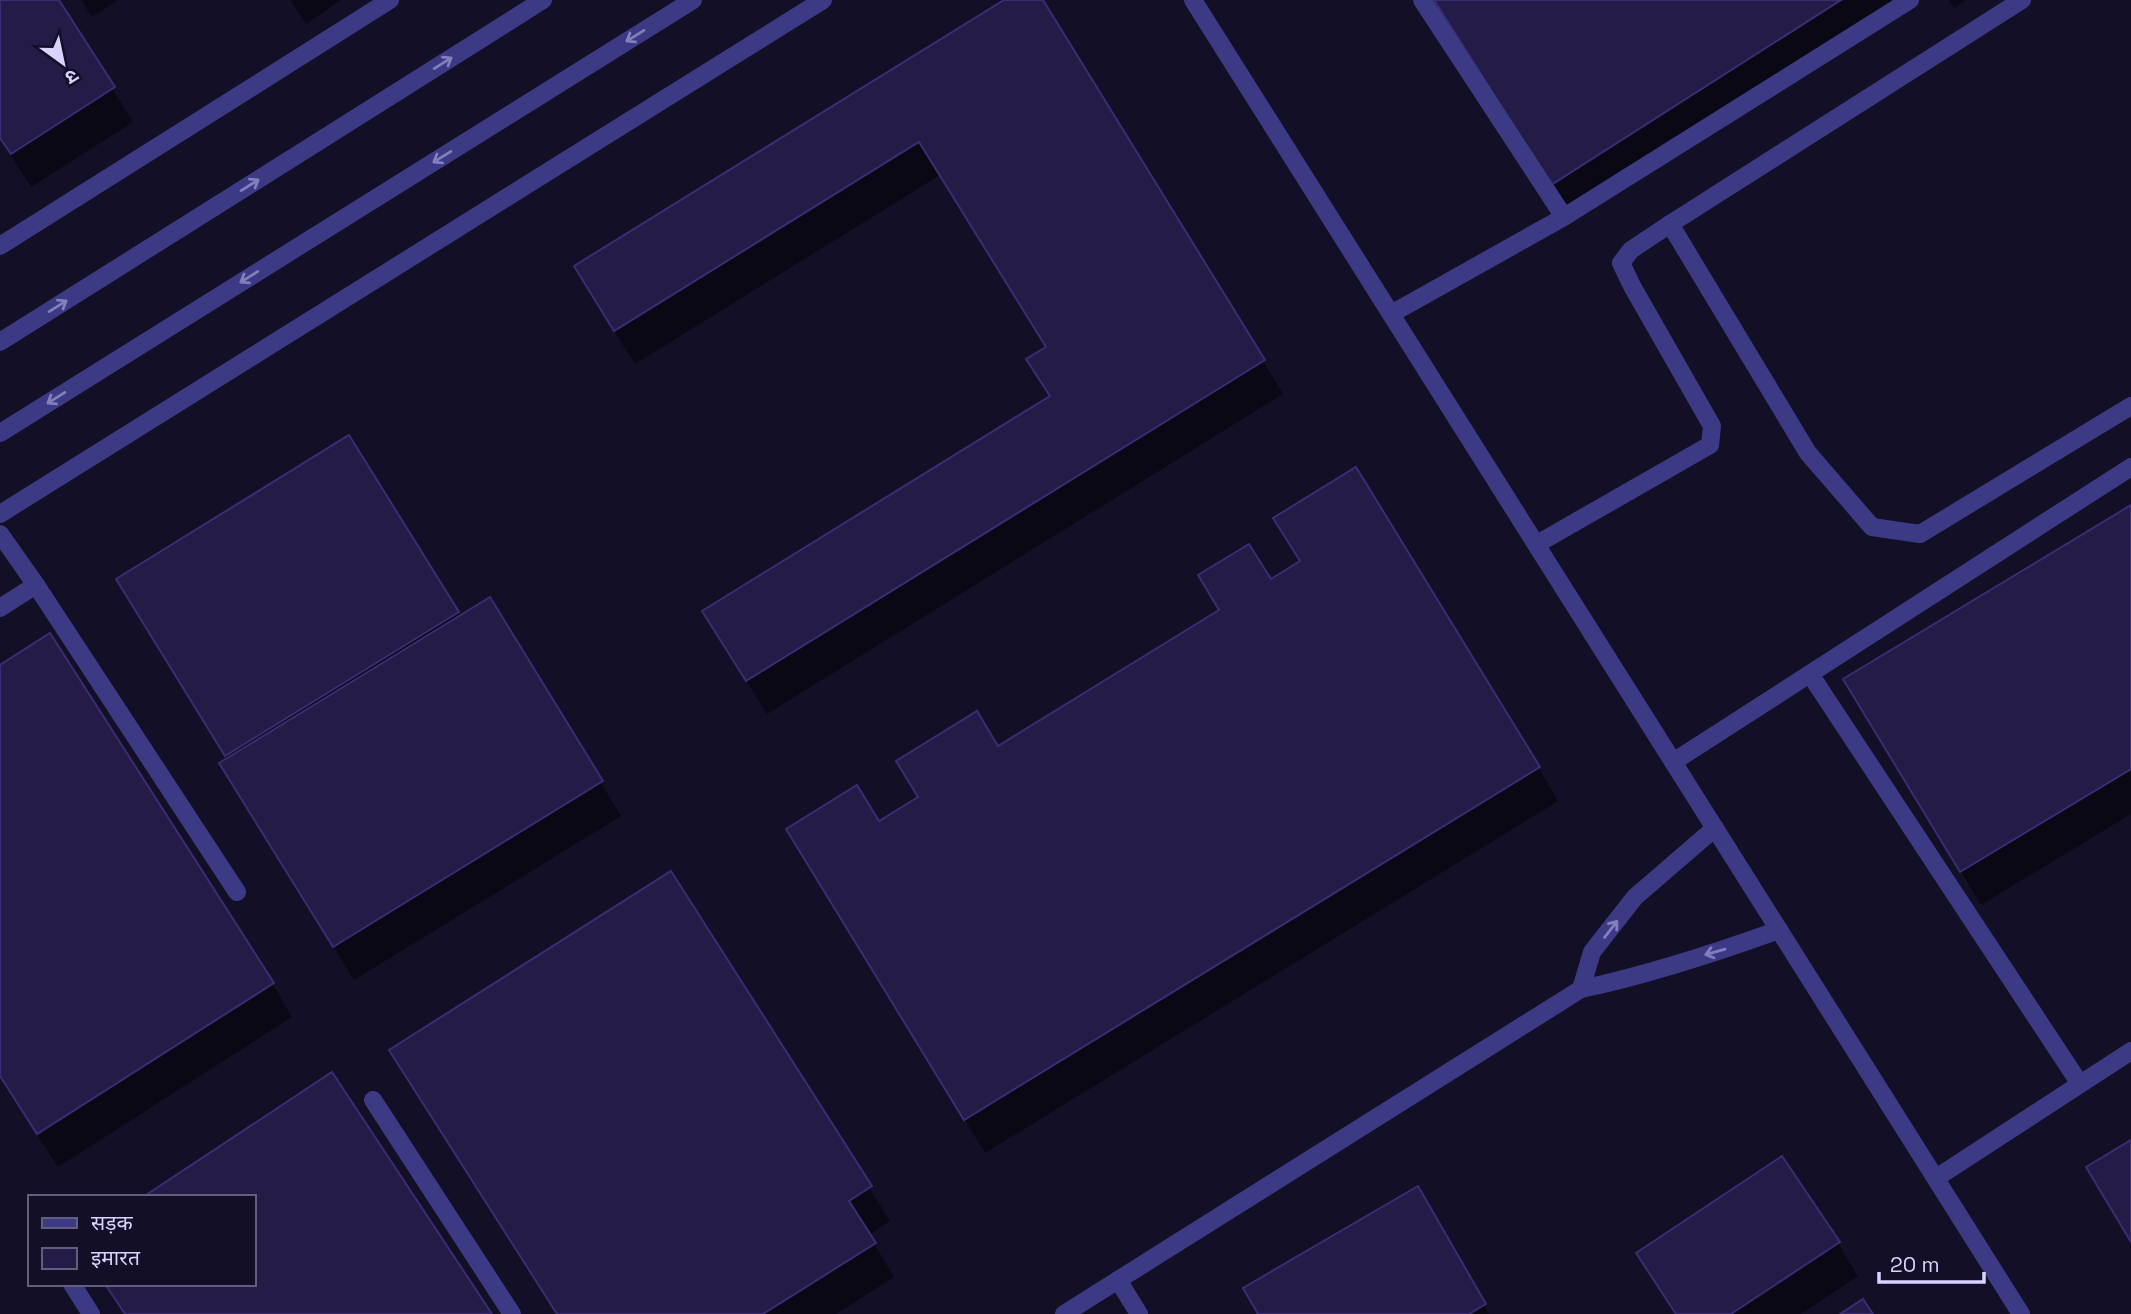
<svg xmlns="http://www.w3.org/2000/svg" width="2131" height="1314" font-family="'Space Grotesk','Noto Sans Devanagari',sans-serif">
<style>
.shadow{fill:#0007}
.building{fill:#241b47;stroke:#3b2d73;stroke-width:2}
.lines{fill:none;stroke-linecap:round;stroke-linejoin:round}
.service{stroke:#3d3a85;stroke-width:18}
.tertiary{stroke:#3d3a85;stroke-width:18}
.oneway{stroke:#837fbc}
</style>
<rect width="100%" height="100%" fill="#130f26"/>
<g class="shadow">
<path d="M0,0H57L133,122L31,187L0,138Z"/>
<path d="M81,0H118L92,17Z"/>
<path d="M290,0H341L306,24Z"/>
<path d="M1007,0H1041L1283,394L767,714L724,645L1051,397L1047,348L940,175L635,364L595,301Z"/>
<path d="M1434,0H1907L1572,217Z"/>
<path d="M1949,0H1966L1954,8Z"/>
<path d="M349,437L460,617L489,599L621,816L354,980L241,797L228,760L137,613Z"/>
<path d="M2131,507V814L1981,905L1865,713Z"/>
<path d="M1275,518L1538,767L1558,801L985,1153L808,863L879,823L1301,562Z"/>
<path d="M0,667L272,983L292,1017L58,1167L0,1077Z"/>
<path d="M670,873L890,1221L869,1235L894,1277L836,1314H557L391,1050Z"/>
<path d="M331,1074L490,1314H124L104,1284H254V1197Z"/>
<path d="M1417,1189L1489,1314H1260Z"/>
<path d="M1838,1243L1858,1276L1801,1314H1675L1638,1254Z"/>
</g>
<g class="building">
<path d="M0,0H59L115,87L11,154L0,138Z"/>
<path d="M1004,0H1043L1265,360L746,681L702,611L1050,396L1026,359L1046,347L919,142L614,331L574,266Z"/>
<path d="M1434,0H1841L1551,185Z"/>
<path d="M349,435L459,612L225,756L116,579Z"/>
<path d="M1356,467L1540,767L964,1120L786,829L857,785L879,821L918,797L896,761L977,711L998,746L1219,610L1198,575L1249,544L1271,579L1300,561L1273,518Z"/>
<path d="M2131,505V769L1960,872L1843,679Z"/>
<path d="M490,597L603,781L333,947L219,763Z"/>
<path d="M50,633L274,983L37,1134L0,1076V665Z"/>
<path d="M671,871L872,1186L849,1201L876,1243L763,1314H557L389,1050Z"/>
<path d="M332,1072L492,1314H125L105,1284H254V1197H143Z"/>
<path d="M2131,1140V1242L2086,1167Z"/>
<path d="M1782,1156L1840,1242L1731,1314H1676L1636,1253Z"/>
<path d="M1418,1186L1486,1304L1469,1314H1258L1243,1288Z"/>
<path d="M1863,1299L1873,1314H1840Z"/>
</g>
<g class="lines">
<g class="service">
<path d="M1193,0L2021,1314"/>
<path d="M2022,0L1670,224L1808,453L1872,527L1920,534L2131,406"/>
<path d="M1564,217L1910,0"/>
<path d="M0,246L390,0"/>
<path d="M1391,314L1564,217L1422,0"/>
<path d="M0,514L823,0"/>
<path d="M0,534L36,585L237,892"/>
<path d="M1537,544L1710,445L1712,426L1632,286L1621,263L1631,250L1670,224"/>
<path d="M0,608L36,585"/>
<path d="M1810,674L2080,1084"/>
<path d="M1673,762L2131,467"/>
<path d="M1581,989L1592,952L1635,897L1715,828"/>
<path d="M373,1100L512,1314"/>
<path d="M1936,1178L2131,1051"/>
<path d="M1118,1280L1139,1314"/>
<path d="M72,1284L91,1314"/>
<path d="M1064,1314L1581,989C1648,975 1715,953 1779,930"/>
</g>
<g class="tertiary">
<path d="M0,342L543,0"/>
<path d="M0,433L693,0"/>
</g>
</g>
<defs><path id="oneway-shaft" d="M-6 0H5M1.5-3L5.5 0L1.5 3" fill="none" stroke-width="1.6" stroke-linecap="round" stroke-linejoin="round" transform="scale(1.75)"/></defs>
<g class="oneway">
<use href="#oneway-shaft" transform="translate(635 36) rotate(148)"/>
<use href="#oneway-shaft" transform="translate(443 63) rotate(-32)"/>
<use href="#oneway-shaft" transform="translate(442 157) rotate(148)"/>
<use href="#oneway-shaft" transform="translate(250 185) rotate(-32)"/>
<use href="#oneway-shaft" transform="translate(249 277) rotate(148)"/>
<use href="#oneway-shaft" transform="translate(58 306) rotate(-32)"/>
<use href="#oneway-shaft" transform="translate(56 398) rotate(148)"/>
<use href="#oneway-shaft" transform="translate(1611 929) rotate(-52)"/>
<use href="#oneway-shaft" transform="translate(1715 952) rotate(164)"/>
</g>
<rect x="28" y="1195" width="228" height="91" fill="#130f26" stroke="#625e7d" stroke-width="2"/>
<rect x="42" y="1218" width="35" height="10" fill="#3d3a85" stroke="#625e7d" stroke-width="2"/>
<text x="91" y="1230" font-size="21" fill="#d9d4ff">सड़क</text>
<rect x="42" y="1248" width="35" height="21" fill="#241b47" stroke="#625e7d" stroke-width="2"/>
<text x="91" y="1265" font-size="21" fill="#d9d4ff">इमारत</text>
<g transform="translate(63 63) rotate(147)" stroke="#130f26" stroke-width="5" paint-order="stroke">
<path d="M0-5L12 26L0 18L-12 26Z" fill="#d9d4ff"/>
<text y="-10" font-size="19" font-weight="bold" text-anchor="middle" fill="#d9d4ff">उ</text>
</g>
<path d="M1879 1272v10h105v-10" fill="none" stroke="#d9d4ff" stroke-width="3.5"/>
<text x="1890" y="1272" font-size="21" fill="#d9d4ff" stroke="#130f26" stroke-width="5" paint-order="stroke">20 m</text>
</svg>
